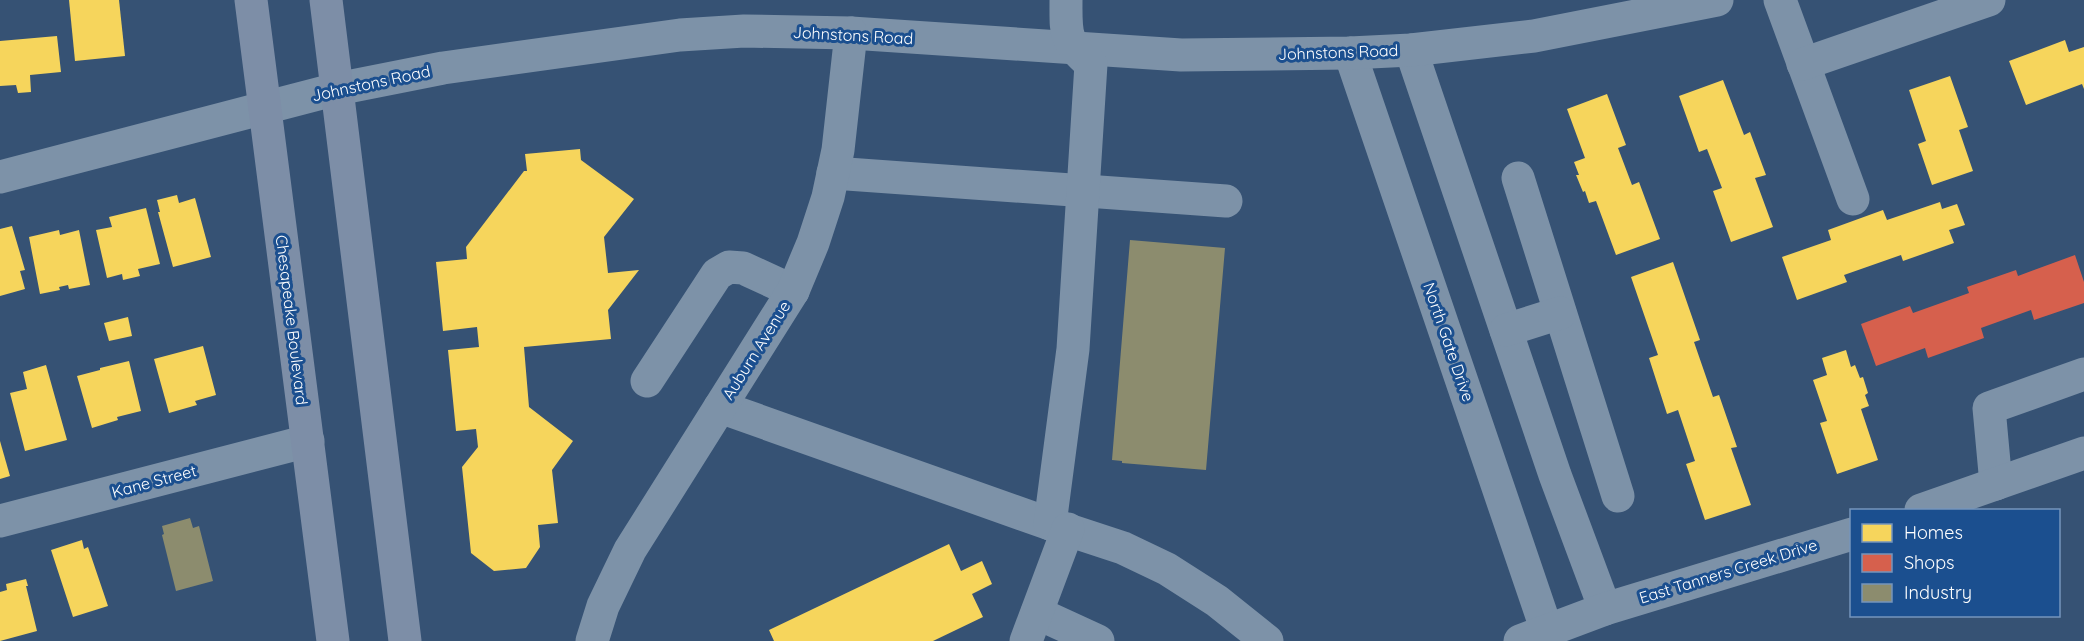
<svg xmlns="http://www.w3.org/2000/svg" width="2084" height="641" font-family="Quicksand,sans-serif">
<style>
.homes{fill:#f6d55c}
.shops{fill:#d6604d}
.industry{fill:#8c8c6e}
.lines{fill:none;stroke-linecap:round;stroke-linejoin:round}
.minor{stroke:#7d92a8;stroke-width:33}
.major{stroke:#7d8ea7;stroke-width:33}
.labels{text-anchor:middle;stroke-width:6;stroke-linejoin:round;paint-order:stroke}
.street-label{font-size:16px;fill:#fff;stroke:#1b4f8f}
</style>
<rect width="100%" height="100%" fill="#365274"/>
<g class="homes">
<path d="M69,0H119L125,56L75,61Z"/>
<path d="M57,36L61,72L30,75L31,92L18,93L16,85L0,86V41Z"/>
<path d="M2065,40L2069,52L2084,47V89L2082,84L2026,105L2009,61Z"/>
<path d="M1950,76L1968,127L1959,130L1973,171L1932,185L1918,144L1926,141L1909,90Z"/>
<path d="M1723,80L1744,135L1750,132L1766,175L1755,178L1773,227L1731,242L1713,191L1722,188L1707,149L1699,152L1679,96Z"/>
<path d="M1607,94L1626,145L1618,148L1632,185L1639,182L1660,239L1616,255L1596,201L1589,203L1585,191L1583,192L1576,175H1579L1574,162L1585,158L1567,109Z"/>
<path d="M580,149L581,160L634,199L604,237L608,273L639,270L608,310L611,339L524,347L529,407L573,441L552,470L558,523L538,525L540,547L526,568L494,571L471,553L462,467L478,447L476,429L456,431L448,350L479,347L477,327L443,331L436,262L467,259L466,247L524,171H527L525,154Z"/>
<path d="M177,195L179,203L195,198L211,257L173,267L158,212H160L157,200Z"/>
<path d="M1940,202L1942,209L1957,204L1965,225L1949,230L1954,243L1903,261L1901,255L1844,275L1847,282L1797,300L1782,257L1831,240L1828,230L1883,210L1887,220Z"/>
<path d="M146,208L160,264L138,269L140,276L123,280L122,274L107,278L96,230L112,227L109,217Z"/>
<path d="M12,226L25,270L20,271L25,289L0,296V229Z"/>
<path d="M59,230L60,235L79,230L90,285L69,289L68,285L59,287L60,290L40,294L29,237Z"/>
<path d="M1673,262L1700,340L1694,342L1713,397L1719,395L1737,447L1731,448L1751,505L1705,520L1686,464L1695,461L1678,410L1667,414L1649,358L1658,355L1631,277Z"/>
<path d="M128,317L132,336L109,341L104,323Z"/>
<path d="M203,346L216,395L195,401L197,405L169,413L154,359Z"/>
<path d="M1846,350L1851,367L1855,365L1860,378L1863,377L1868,393L1865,395L1869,406L1861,409L1878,460L1837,474L1820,423L1827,421L1813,380L1827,375L1822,358Z"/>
<path d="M129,361L141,411L117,417L118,420L92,428L77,376L100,370V368Z"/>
<path d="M46,365L67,440L25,451L10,393L27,389L23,372Z"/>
<path d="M0,441L10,476L0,479Z"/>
<path d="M82,540L84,549L88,547L108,606L73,617L51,550Z"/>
<path d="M949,544L961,571L982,561L992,584L972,594L983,617L933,641H774L769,630Z"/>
<path d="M26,579L28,586H26L37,631L0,641V592L7,590L6,584Z"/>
</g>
<path class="shops" d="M2075,255L2084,282V303L2034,320L2031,310L1981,328L1984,338L1928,358L1925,348L1876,366L1861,324L1910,306L1913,313L1969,293L1967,287L2016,270L2018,276Z"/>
<g class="industry">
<path d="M1130,240L1225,248L1206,470L1122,463V461L1112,460Z"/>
<path d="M190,518L193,528L199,526L213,581L176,591L162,535L164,534L162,526Z"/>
</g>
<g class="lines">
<g class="minor">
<path d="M1780,0L1853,199"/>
<path d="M1411,50L1555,475L1605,609"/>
<path d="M1350,53L1547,631"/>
<path d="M1803,64L1989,0"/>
<path d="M833,173L1226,201"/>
<path d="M0,177L337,89L443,68L680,35L744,31L851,33L1181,55L1350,53L1411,50L1534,36L1717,0"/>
<path d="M1518,178L1618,496"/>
<path d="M1506,330L1560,313"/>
<path d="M647,381L717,274L729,267L743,268L793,291"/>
<path d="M720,407L1050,524L1123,548L1167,569L1217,601L1267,641"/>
<path d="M1996,484L1989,408L2084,374"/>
<path d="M1921,510L2084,453"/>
<path d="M0,521L308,441"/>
<path d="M1050,524L1073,349L1091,64C1064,40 1066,35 1066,0"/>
<path d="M1037,613L1098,641"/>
<path d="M592,641L603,606L630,550L793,291L813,243L828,197L838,150L851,33"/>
<path d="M1026,641L1068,529"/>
<path d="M1520,641L1605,609L1852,534"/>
</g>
<g class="major">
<path d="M251,0L333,641"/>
<path d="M326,0L405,641"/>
</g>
</g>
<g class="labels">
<g class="street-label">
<text transform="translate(853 35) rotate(3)" y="6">Johnstons Road</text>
<text transform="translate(1338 52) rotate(-2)" y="6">Johnstons Road</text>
<text transform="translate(371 83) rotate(-12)" y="6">Johnstons Road</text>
<text transform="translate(292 320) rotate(83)" y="6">Chesapeake Boulevard</text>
<text transform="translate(1449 342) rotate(71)" y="6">North Gate Drive</text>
<text transform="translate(756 350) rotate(-58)" y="6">Auburn Avenue</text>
<text transform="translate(154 481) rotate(-15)" y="6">Kane Street</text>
<text transform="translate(1728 571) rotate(-17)" y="6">East Tanners Creek Drive</text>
</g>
</g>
<rect x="1850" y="509" width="210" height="108" fill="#1b4f8f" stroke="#7695bc" stroke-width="1.5"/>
<rect x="1862" y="524" width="30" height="18" fill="#f6d55c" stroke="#7695bc" stroke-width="1.5"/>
<text x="1904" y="539" font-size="18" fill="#ffffff">Homes</text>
<rect x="1862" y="554" width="30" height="18" fill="#d6604d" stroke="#7695bc" stroke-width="1.5"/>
<text x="1904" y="569" font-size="18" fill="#ffffff">Shops</text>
<rect x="1862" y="584" width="30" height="18" fill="#8c8c6e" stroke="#7695bc" stroke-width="1.5"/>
<text x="1904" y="599" font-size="18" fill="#ffffff">Industry</text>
</svg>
